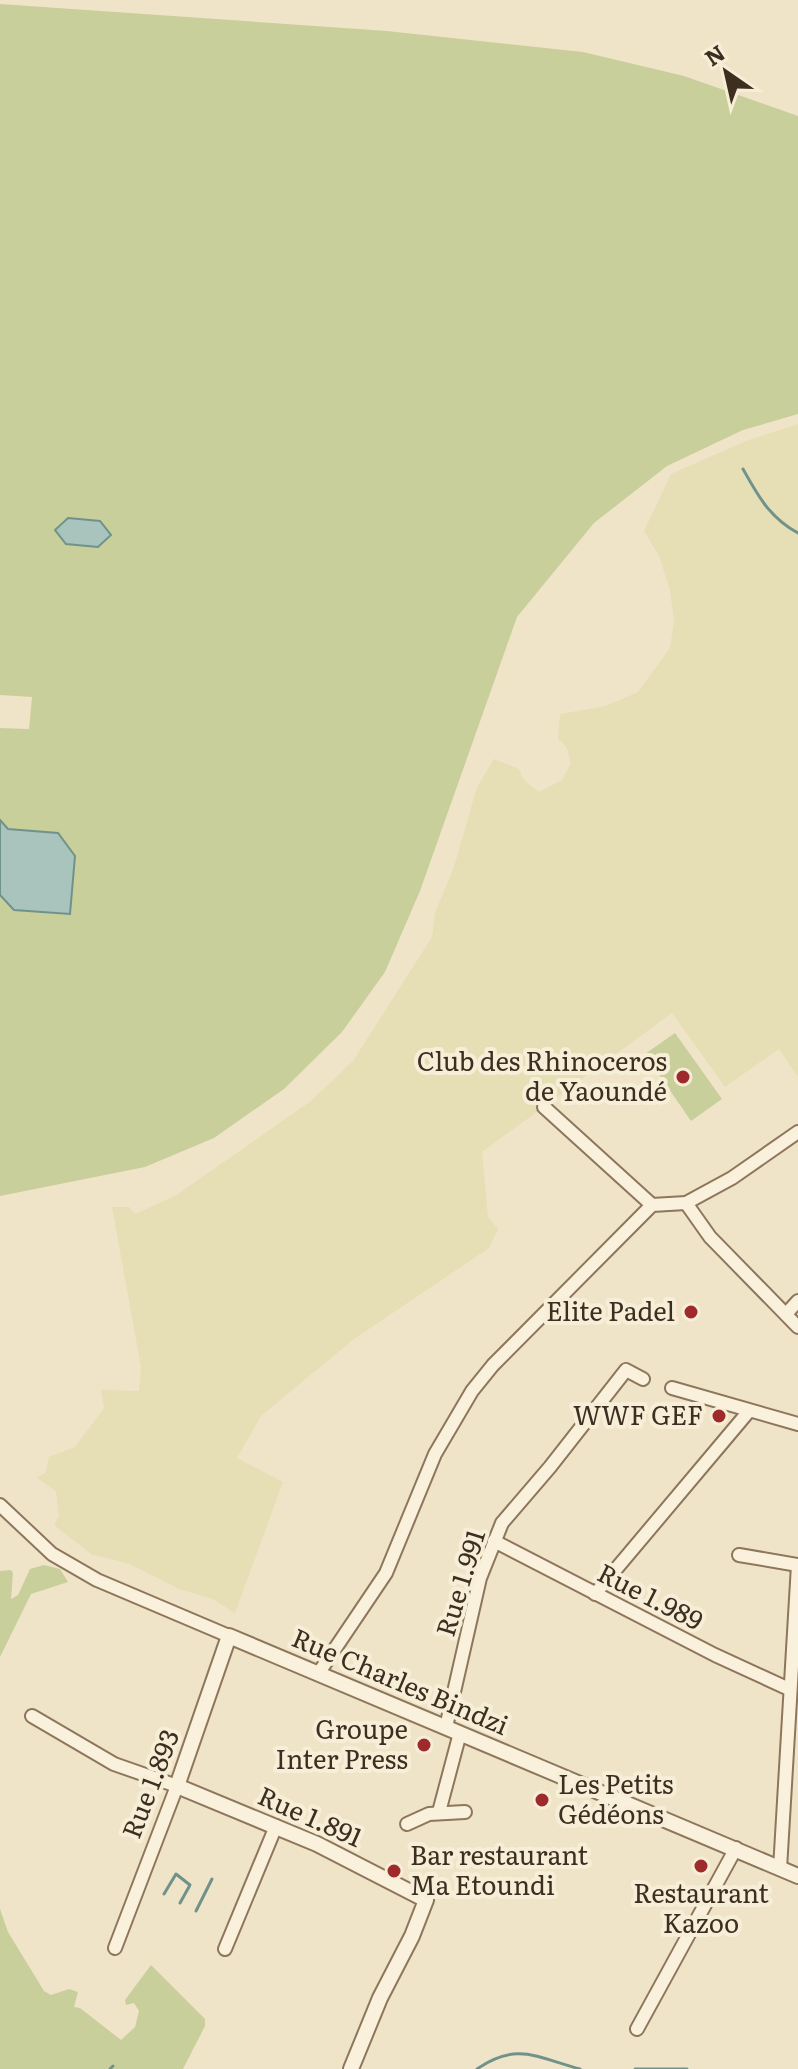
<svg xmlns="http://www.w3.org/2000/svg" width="798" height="2069" font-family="Literata,serif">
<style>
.farmland{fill:#e6deb5}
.green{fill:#c9cf9b}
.water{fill:#a9c4bc;stroke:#6f938a;stroke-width:2}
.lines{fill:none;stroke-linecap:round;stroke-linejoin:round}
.stream{stroke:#6f938a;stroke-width:3}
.minor-casing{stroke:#8d765c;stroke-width:16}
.tertiary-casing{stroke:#8d765c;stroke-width:18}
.minor{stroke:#faf1dc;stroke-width:12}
.tertiary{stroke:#faf1dc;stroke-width:14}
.poi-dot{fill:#9e2a2b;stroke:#f7eed8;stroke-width:3}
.labels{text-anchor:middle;stroke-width:8;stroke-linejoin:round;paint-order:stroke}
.poi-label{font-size:26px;fill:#3d2e20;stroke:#f7eed8;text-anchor:end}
.street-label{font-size:26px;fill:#3d2e20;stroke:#f7eed8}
</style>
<rect width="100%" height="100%" fill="#f0e4c8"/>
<path class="farmland" d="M798,424V1077L779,1049L725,1087L672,1013L482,1152L488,1217L498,1229L489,1248L354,1339L261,1416L237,1458L283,1482L235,1613L213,1599L179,1589L129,1564L91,1554L54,1525L59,1516L56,1491L37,1478L46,1472L49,1457L75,1447L104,1408L101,1390L139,1391L141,1367L112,1207H129L135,1214L175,1196L311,1101L353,1061L432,937L435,913L454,867L477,787L494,759L519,769L523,779L539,792L562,780L571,763L567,748L558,738L560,714L606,706L638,692L670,648L674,622L670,590L659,556L644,531L671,474L746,441Z"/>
<g class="green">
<path d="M0,4L387,31L583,52L684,76L798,116V414L743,430L667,466L594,523L517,617L420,891L385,972L342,1032L284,1089L214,1138L145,1167L0,1196V895L14,910L58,833L8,829L0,820V728L29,729L32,697L0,695Z"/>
<path d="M675,1033L722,1099L691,1121L645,1054Z"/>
<path d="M44,1565L60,1569L68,1582L31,1594L0,1657V1571L11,1570L13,1573L11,1599L18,1595L30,1569Z"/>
<path d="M0,1909L8,1932L44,1991L51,1995L69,1989L78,1992L74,2007L80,2008L121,2040L135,2027L139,2011L134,2003L126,2005L125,2000L151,1965L205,2019V2026L183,2069H0Z"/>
</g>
<g class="water">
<path d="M68,518L100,521L111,535L98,547L66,544L55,530Z"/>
<path d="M0,820L8,829L58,833L75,856L70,914L14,910L0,895Z"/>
</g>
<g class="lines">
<g class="stream">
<path d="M743,469C758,496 770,518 798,533"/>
<path d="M164,1894L176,1874L190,1885L180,1903"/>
<path d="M196,1911L212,1879"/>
<path d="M110,2069L113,2066"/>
<path d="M477,2069C517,2041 538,2058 580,2069"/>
<path d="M635,2069H687"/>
</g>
<defs>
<g id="minor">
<path d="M544,1107L652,1205"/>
<path d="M686,1203L710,1237L798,1327"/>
<path d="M786,1314L798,1301"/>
<path d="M672,1388L798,1424"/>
<path d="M0,1505L52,1554L97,1580L229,1636"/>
<path d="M494,1541L715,1655L789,1689"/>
<path d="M739,1555L798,1565"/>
<path d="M595,1594L749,1411"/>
<path d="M318,1674L386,1573L435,1454L472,1391L493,1365L652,1205L686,1203L732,1178L798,1132"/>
<path d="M32,1716L114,1764L177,1786L115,1948"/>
<path d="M446,1727L480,1578L502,1523L550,1467L626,1370L643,1379"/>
<path d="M439,1812L460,1733"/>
<path d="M407,1824L429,1814L465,1812"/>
<path d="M780,1869L798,1565"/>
<path d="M225,1949L276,1826"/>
<path d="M637,2029L736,1848"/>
</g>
<path id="tertiary" d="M351,2069L380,1998L412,1936L426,1900L317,1844L177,1786L229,1636L798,1876"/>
</defs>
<use href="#minor" class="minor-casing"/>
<use href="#tertiary" class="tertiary-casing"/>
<use href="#minor" class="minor"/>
<use href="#tertiary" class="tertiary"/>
</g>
<g class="poi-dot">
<circle cx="683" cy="1077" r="8"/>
<circle cx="691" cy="1312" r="8"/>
<circle cx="719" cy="1416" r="8"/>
<circle cx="424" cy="1745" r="8"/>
<circle cx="542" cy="1800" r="8"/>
<circle cx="701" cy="1866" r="8"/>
<circle cx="394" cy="1871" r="8"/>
</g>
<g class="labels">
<g class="poi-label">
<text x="667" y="1071">Club des Rhinoceros<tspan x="667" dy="30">de Yaoundé</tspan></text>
<text x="675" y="1321">Elite Padel</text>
<text x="703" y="1425">WWF GEF</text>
<text x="408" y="1739">Groupe<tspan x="408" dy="30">Inter Press</tspan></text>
<text x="558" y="1794" text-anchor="start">Les Petits<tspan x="558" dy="30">Gédéons</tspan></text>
<text x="410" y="1865" text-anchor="start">Bar restaurant<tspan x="410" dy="30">Ma Etoundi</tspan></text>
<text x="701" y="1903" text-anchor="middle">Restaurant<tspan x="701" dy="30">Kazoo</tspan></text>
</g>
<g class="street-label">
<text transform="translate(461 1583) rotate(-73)" y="9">Rue 1.991</text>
<text transform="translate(650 1597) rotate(27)" y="9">Rue 1.989</text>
<text transform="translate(400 1682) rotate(23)" y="9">Rue Charles Bindzi</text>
<text transform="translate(151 1784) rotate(-69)" y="9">Rue 1.893</text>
<text transform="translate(310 1817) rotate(24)" y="9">Rue 1.891</text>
</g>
</g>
<g transform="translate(726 72) rotate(326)" stroke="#f7eed8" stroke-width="6" paint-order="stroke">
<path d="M0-6L14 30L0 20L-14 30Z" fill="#3d2e20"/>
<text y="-12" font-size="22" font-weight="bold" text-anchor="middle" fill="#3d2e20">N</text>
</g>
</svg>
